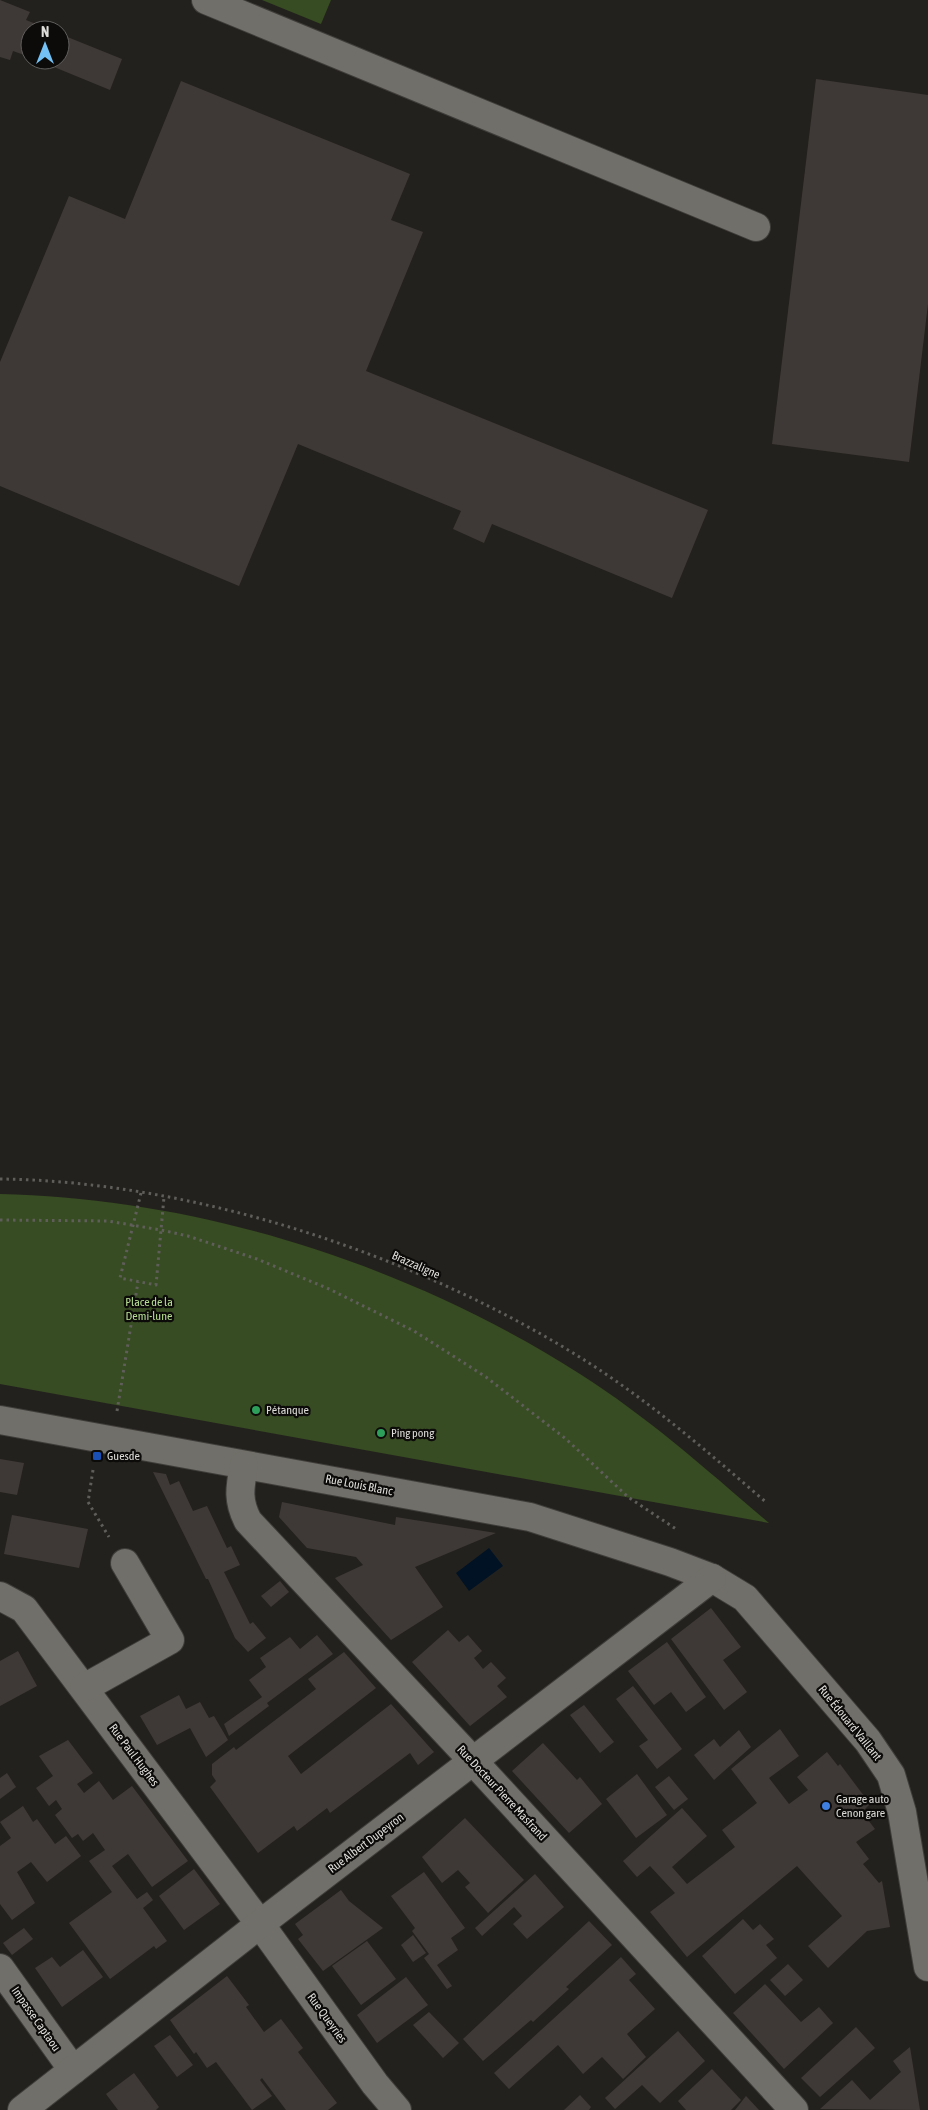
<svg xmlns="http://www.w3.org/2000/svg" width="928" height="2110" font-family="'Asap Condensed',sans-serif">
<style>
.green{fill:#374c22}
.water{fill:#001224}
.building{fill:#3e3936}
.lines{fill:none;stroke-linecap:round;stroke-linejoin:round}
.minor-casing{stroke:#3f3d3a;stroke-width:30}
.path{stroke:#5f5e5a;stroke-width:3;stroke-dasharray:2.5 4;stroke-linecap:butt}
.minor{stroke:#716f69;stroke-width:28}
.leisure-dot{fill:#2e9e5b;stroke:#0c0b09;stroke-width:2}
.transit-dot{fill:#1a4fb4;stroke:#0c0b09;stroke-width:2}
.shop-dot{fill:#3f7fe0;stroke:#0c0b09;stroke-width:2}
.labels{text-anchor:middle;stroke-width:4.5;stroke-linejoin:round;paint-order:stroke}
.street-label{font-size:12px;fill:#deddda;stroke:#0c0b09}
.park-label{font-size:12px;fill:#b8df94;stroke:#0c0b09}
.poi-label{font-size:12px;fill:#deddda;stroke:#0c0b09;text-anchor:start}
</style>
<rect width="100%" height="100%" fill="#23211d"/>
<g class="green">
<path d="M262,0H331L321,24Z"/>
<path d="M0,1194C201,1198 411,1266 580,1374C648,1417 708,1471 769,1523L0,1384Z"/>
</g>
<path class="water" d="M489,1548L503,1566L469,1591L456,1573Z"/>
<g class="building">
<path d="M0,0L30,12L26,20L51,30H30V57L13,51L10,60L0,57Z"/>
<path d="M60,34L122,59L110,90L37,60H60Z"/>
<path d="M816,79L928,95V304L909,462L772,444Z"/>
<path d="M181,81L410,174L391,220L423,232L366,371L708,510L672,598L492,524L484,543L453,529L461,511L298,444L239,586L0,486V362L69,196L125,219Z"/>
<path d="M0,1459L24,1463L17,1495L0,1492Z"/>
<path d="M153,1472L166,1474L170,1485L179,1481L193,1511L207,1506L227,1548L231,1546L240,1565L224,1572L250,1624L253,1622L266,1638L248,1652L235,1638L208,1579H206Z"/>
<path d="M282,1502L395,1525L396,1517L496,1533L415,1567L443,1607L391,1640L335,1578L363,1565L356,1557L307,1548L279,1517Z"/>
<path d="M12,1515L88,1529L79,1568L4,1554Z"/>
<path d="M280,1581L289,1592L271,1607L261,1596Z"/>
<path d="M711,1608L741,1647L723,1660L747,1692L724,1710L671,1639Z"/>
<path d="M448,1630L459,1642L468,1635L482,1651L474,1658L483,1669L491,1662L506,1678L497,1686L507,1697L470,1726L412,1662Z"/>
<path d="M317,1635L333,1654L267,1703L269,1706L229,1736L224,1724L262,1697L249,1680L266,1667L260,1658L290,1637L300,1649Z"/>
<path d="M667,1642L706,1697L686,1712L671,1692L654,1705L628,1671Z"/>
<path d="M18,1651L37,1686L0,1706V1661Z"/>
<path d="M344,1652L376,1688L288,1756L301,1774L391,1704L434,1752L418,1765L410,1753L330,1813L327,1808L297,1831L294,1826L258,1853L210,1787L216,1781L212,1775V1764L234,1747L236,1750L316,1689L308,1679Z"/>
<path d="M633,1686L682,1749L657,1769L639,1746L648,1740L616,1699Z"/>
<path d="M179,1695L186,1709L200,1702L209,1718L214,1716L228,1740L206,1757L190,1728L157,1745L140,1716Z"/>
<path d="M584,1705L614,1742L600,1753L570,1715Z"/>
<path d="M780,1729L799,1756L769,1778L789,1804L808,1790L797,1777L827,1752L838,1766L840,1764L870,1804L862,1812L875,1829L856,1842L869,1859L863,1864L879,1883L882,1881L890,1927L867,1931L828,1968L808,1946L842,1916L797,1866L687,1957L650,1912L675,1893L650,1866L637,1877L623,1861L682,1808L707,1836L672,1867L687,1884L735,1847L722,1830L757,1803L731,1769Z"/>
<path d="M739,1730L751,1747L714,1780L694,1755L714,1739L720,1747Z"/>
<path d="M68,1740L93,1773L77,1784L84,1793L99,1781L113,1800L132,1786L188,1861L152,1887L128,1854L112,1866L137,1899L147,1892L153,1900L143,1908L167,1941L156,1949L154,1946L110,1979L69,1923L112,1892L89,1861L105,1850L93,1833L83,1841L78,1834L72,1838L55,1815L62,1809L56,1800L49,1806L36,1788L53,1776L39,1756Z"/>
<path d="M543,1743L577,1780L580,1777L602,1804L569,1833L512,1771Z"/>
<path d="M7,1773L16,1787L0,1799V1778Z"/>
<path d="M637,1774L667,1815L636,1838L606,1799Z"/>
<path d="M669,1776L688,1799L674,1810L655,1787Z"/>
<path d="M23,1806L33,1822L37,1819L55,1844L66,1836L81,1856L47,1882L31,1862L17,1872L35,1903L12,1920L0,1904V1846L11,1838L0,1822Z"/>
<path d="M465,1818L524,1880L488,1913L465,1887L470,1883L458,1870L442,1883L422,1857Z"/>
<path d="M194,1869L220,1904L184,1930L159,1896Z"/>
<path d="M424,1872L465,1928L451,1938L458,1950L437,1965L452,1986L447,1989L424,1958L429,1954L412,1931L415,1928L391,1896Z"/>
<path d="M535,1874L564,1907L527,1939L513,1924L522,1916L514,1907L482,1936L475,1928Z"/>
<path d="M341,1890L349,1901L383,1928L323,1971L298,1939L303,1935L295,1924Z"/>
<path d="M743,1919L753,1930L760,1924L774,1939L766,1945L777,1958L735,1994L702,1956Z"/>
<path d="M589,1921L612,1945L566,1987L569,1989L533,2022L531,2020L483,2061L463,2039Z"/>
<path d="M24,1928L33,1939L12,1955L3,1943Z"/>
<path d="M413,1935L426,1953L413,1962L401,1945Z"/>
<path d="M367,1941L396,1979L361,2005L332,1966Z"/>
<path d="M83,1950L103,1977L62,2007L35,1968L52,1957L60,1967Z"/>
<path d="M621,1957L636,1974L629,1980L655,2009L627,2034L646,2057L623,2079L602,2057L583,2074L558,2045L509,2089L494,2073Z"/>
<path d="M788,1964L803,1980L785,1996L770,1980Z"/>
<path d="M227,1976L249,2005L246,2007L264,2032L281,2019L303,2048L298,2052L337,2103L328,2110H286L262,2078L260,2080L272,2096L252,2110L216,2062L207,2068L196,2052L194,2054L170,2020Z"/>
<path d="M406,1977L428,2005L377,2043L357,2015Z"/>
<path d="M765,1984L801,2022L819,2007L833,2023L784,2069L733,2013Z"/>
<path d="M429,2012L459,2043L443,2058L413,2025Z"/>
<path d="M856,2027L875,2048L820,2097L801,2078Z"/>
<path d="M678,2031L705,2061L660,2103L642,2085L615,2109L605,2098Z"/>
<path d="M170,2035L193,2065L177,2077L154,2046Z"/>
<path d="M910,2047L920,2110L820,2109L852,2080L870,2100L901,2072L893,2061Z"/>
<path d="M712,2069L741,2100L731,2110H686L678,2101Z"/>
<path d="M134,2073L159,2107L156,2110H118L106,2094Z"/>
<path d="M580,2095L591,2107L589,2110H564Z"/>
<path d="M746,2096L759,2110H735Z"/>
</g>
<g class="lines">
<defs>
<g id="minor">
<path d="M206,0L756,227"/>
<path d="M0,1420L530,1517L670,1562L712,1578L745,1598L868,1741L891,1775L902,1812L928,1967"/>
<path d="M244,1465C240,1487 237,1500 248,1521L474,1762L794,2110"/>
<path d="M0,1596L24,1609L260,1924L375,2084L397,2110"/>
<path d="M84,1688L170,1640L125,1563"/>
<path d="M0,1968L73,2070"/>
<path d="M22,2110L260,1924L712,1578"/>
</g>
</defs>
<use href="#minor" class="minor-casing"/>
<g class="path">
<path d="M0,1179C196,1181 425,1258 589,1363C653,1404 710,1454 767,1503"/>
<path d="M141,1193L120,1278L156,1285L164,1197"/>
<path d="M0,1220L108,1221L161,1230L188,1236L257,1259L327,1288L414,1331L486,1377L566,1439L628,1497L676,1529"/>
<path d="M117,1411L138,1282"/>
<path d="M93,1470L88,1502L109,1537"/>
</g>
<use href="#minor" class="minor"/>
</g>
<g class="leisure-dot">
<circle cx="256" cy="1410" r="5"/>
<circle cx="381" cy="1433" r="5"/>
</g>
<rect class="transit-dot" x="92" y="1451" width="10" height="10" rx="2.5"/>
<circle class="shop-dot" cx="826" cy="1806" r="5"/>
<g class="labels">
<g class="street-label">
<text transform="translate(416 1265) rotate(24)" y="4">Brazzaligne</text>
<text transform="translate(359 1485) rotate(11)" y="4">Rue Louis Blanc</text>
<text transform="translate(850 1723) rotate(51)" y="4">Rue Édouard Vaillant</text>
<text transform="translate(134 1755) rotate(53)" y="4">Rue Paul Hughes</text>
<text transform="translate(502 1793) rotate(47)" y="4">Rue Docteur Pierre Masfrand</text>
<text transform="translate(366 1843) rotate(-37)" y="4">Rue Albert Dupeyron</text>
<text transform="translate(327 2018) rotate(54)" y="4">Rue Queyries</text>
<text transform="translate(36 2019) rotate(55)" y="4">Impasse Captaou</text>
</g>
<g class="park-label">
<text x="149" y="1306">Place de la<tspan x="149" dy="14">Demi-lune</tspan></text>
</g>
<g class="poi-label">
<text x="266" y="1414">Pétanque</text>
<text x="391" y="1437">Ping pong</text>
<text x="107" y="1460">Guesde</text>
<text x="836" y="1803">Garage auto<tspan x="836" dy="14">Cenon gare</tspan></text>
</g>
</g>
<g transform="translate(45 45)"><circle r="24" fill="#0c0b09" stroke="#605f5d"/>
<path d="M0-4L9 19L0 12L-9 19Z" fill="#73c1f5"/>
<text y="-8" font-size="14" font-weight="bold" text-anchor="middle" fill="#deddda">N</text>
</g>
</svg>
